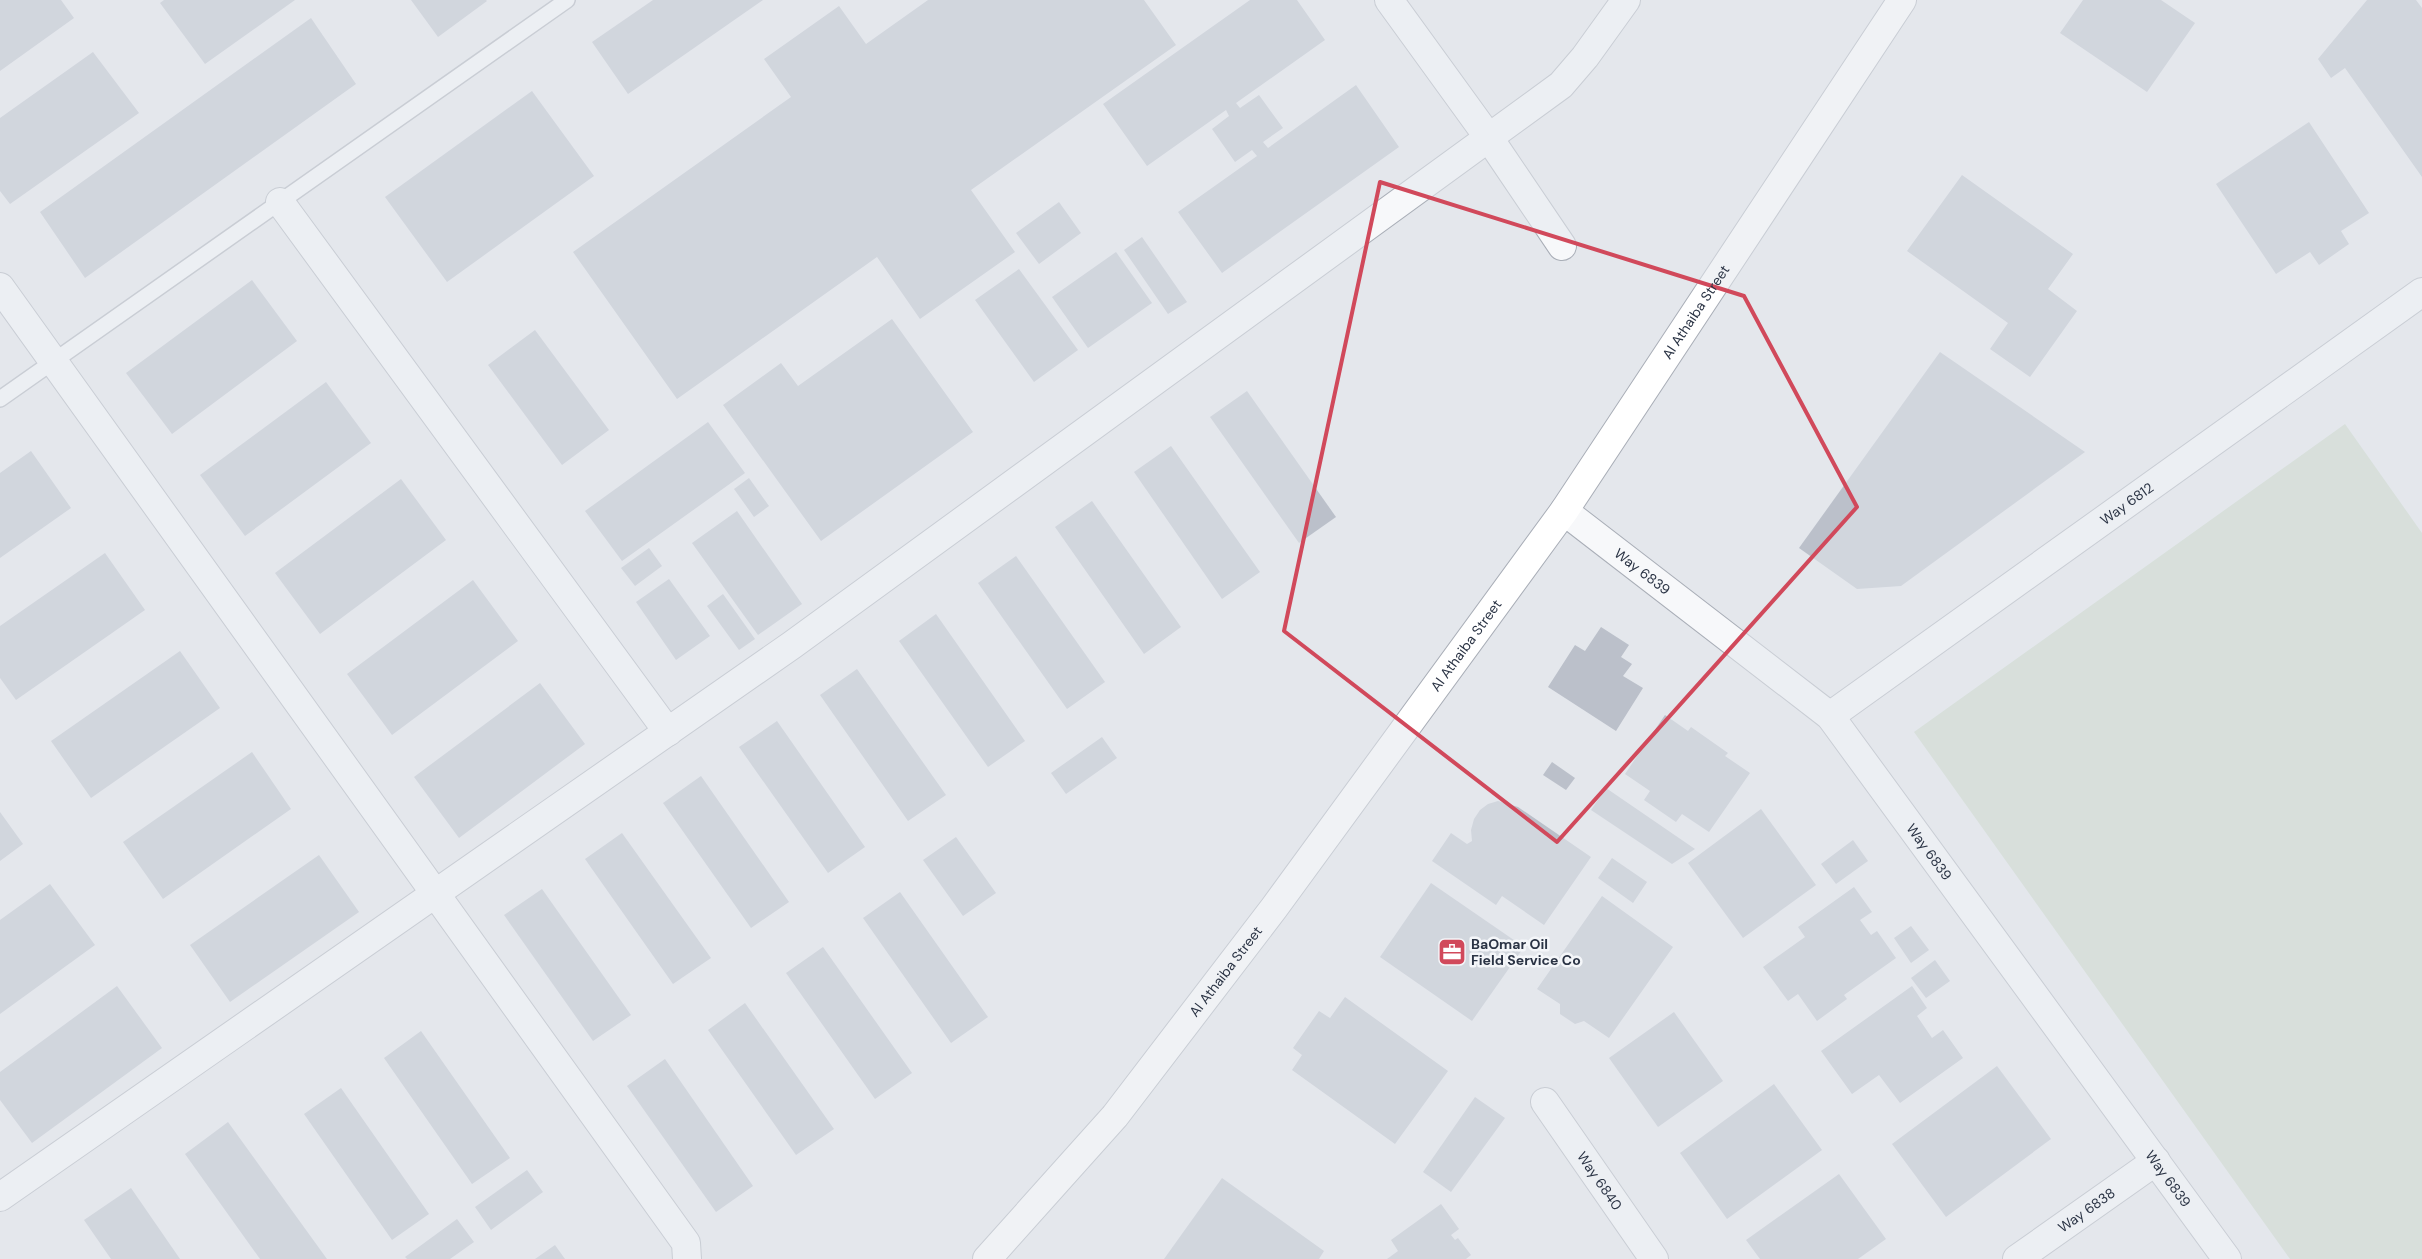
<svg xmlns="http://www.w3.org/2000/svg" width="2422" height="1259" font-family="'DM Sans',sans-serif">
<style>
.green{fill:#c9d6c5}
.building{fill:#bbc0ca}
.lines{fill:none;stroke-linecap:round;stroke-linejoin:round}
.lane-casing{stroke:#a9aeb7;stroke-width:18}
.street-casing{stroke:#a9aeb7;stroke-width:30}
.secondary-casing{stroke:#a9aeb7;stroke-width:30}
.lane{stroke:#f7f8fa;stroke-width:15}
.street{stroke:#f7f8fa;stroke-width:28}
.secondary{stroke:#fff;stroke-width:28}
.marked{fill:none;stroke:#d1495b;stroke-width:4;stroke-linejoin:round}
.labels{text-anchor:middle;stroke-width:5;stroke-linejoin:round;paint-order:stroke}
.street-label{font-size:14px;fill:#2b3445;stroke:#f4f6f9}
.poi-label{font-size:14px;font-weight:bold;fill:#2b3445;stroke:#f4f6f9;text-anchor:start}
</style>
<rect width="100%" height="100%" fill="#e4e7ec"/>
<path class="green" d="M2345,424L2422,533V1259H2290L1914,732Z"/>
<g class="building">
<path d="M0,0H61L74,18L0,71Z"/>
<path d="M164,0H295L205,64L160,3Z"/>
<path d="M411,0H486L487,1L438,37Z"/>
<path d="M653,0H763L628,94L592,42Z"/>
<path d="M928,0H1144L1176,45L971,190L1015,252L920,319L877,257L677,399L573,252L791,97L764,59L839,6L866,44Z"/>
<path d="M1250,0H1297L1325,40L1236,103L1240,108L1259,95L1283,128L1263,142L1268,148L1356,85L1399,147L1222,273L1178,212L1257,156L1252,150L1235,162L1212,129L1229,116L1226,110L1147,166L1103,104Z"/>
<path d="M2083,0H2161L2195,23L2147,92L2060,33Z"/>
<path d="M2367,0H2416L2422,8V177L2345,68L2331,78L2318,59Z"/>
<path d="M311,18L356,84L85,278L40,212Z"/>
<path d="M93,52L139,113L10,204L0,191V118Z"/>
<path d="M532,91L594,176L447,282L385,197Z"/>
<path d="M2309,122L2369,213L2341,231L2349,244L2319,265L2310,252L2276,274L2216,184Z"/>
<path d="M1962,175L2073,254L2048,289L2077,311L2030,377L1990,349L2008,323L1907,251Z"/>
<path d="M1059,202L1081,233L1039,264L1016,233Z"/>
<path d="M1142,237L1187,302L1168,314L1124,250Z"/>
<path d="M1116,252L1152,303L1088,348L1052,297Z"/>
<path d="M1019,269L1078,350L1034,382L975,300Z"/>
<path d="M252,280L297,341L172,434L126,373Z"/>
<path d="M892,319L973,432L821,541L723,405L781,363L798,386Z"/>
<path d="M535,330L609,430L562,465L488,365Z"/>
<path d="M1940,352L2085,452L1901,586L1857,589L1799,548Z"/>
<path d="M326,382L371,443L245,536L200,475Z"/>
<path d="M1247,391L1336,517L1299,543L1210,417Z"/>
<path d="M708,422L745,473L622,561L585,511Z"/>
<path d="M1171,446L1260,572L1222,599L1134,472Z"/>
<path d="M31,451L71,508L0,558V473Z"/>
<path d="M749,478L769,506L754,517L734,489Z"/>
<path d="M401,479L446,540L320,634L275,573Z"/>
<path d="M1092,501L1181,627L1144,654L1055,527Z"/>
<path d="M737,511L802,604L758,635L692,543Z"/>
<path d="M649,548L662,566L635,586L621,568Z"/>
<path d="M105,553L145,610L16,700L0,678V626Z"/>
<path d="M1016,556L1105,682L1067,709L978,583Z"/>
<path d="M669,579L710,636L676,660L636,602Z"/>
<path d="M473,580L518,641L392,735L347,674Z"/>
<path d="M723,594L755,639L739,650L707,606Z"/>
<path d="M936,614L1025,741L988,767L899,641Z"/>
<path d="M1601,627L1629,645L1621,657L1632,664L1623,676L1643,688L1616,731L1548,687L1575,645L1585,651Z"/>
<path d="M180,651L220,708L91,798L51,741Z"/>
<path d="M857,669L946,795L908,821L820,695Z"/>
<path d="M540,683L585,744L459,838L414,777Z"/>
<path d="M1665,715L1688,731L1691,727L1728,753L1725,756L1750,773L1709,832L1682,814L1676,822L1644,800L1650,791L1625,774Z"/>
<path d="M777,721L865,847L828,873L739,747Z"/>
<path d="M1102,737L1117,758L1066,794L1051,773Z"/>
<path d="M252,752L291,809L163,899L123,842Z"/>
<path d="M1552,762L1575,778L1566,790L1543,775Z"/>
<path d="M701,776L789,902L751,928L663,803Z"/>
<path d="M1606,788L1695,849L1672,864L1591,810Z"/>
<path d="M1498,801L1518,807L1591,857L1544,925L1502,896L1496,905L1432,861L1451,833L1467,844L1472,841L1471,830L1474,819L1480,810L1488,804Z"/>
<path d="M1761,809L1816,885L1743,938L1688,863Z"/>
<path d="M0,812L23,844L0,861Z"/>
<path d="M622,833L711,958L673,984L585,859Z"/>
<path d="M956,837L996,893L963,916L923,860Z"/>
<path d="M1853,840L1868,861L1836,884L1821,864Z"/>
<path d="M319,855L359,912L230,1002L190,945Z"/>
<path d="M1612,858L1647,882L1633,903L1598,878Z"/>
<path d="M1431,883L1524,947L1472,1021L1380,957Z"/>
<path d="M50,884L95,945L0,1014V920Z"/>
<path d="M1854,887L1872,912L1860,920L1871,935L1877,931L1896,958L1844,995L1847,999L1817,1021L1798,994L1788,1001L1763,967L1805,937L1798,927Z"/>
<path d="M542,889L631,1015L593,1041L504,915Z"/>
<path d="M900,892L988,1017L951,1043L863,918Z"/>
<path d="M1602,896L1673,947L1609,1038L1584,1021L1575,1024L1560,1014V1004L1537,989Z"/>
<path d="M1911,926L1929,950L1911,963L1894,938Z"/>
<path d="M823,947L912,1073L875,1099L786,973Z"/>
<path d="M1935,960L1950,981L1926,998L1911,978Z"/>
<path d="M117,986L162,1048L32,1143L0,1100V1072Z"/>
<path d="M1912,986L1927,1008L1917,1016L1932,1038L1943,1030L1963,1058L1900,1103L1879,1075L1852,1094L1821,1051Z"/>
<path d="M1345,997L1448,1071L1395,1144L1292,1070L1302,1055L1293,1048L1319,1011L1330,1018Z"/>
<path d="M745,1003L834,1129L796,1155L708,1030Z"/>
<path d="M1674,1012L1723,1081L1658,1127L1609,1058Z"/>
<path d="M421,1031L510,1158L472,1184L384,1058Z"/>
<path d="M665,1059L753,1186L716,1212L627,1086Z"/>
<path d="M1997,1066L2051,1139L1946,1217L1892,1144Z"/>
<path d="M1774,1084L1822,1150L1727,1219L1680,1153Z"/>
<path d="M341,1088L429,1214L392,1240L304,1114Z"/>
<path d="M1475,1097L1505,1118L1451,1192L1423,1172Z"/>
<path d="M228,1122L327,1259H260L185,1154Z"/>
<path d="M527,1170L543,1192L491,1230L475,1207Z"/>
<path d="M1839,1174L1886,1239L1858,1259H1760L1746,1240Z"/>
<path d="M1222,1178L1324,1251L1319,1259H1164Z"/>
<path d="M131,1188L180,1259H111L84,1220Z"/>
<path d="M1441,1204L1459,1229L1451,1235L1455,1240L1458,1238L1471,1255L1466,1259H1387L1398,1251L1391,1240Z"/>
<path d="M457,1219L474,1242L450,1259H407L405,1257Z"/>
<path d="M555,1245L565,1259H535Z"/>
</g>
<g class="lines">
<defs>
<path id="lane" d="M0,399L567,0"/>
<g id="street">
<path d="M1389,0L1489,138L1562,246"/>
<path d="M280,202L668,732"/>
<path d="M0,287L686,1243L687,1259"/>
<path id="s1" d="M1564,511L1830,716L2227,1259"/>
<path id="s2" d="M1830,716L2422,292"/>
<path id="s3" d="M1545,1102L1654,1259"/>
<path d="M0,1197L792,645L1561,85L1585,57L1626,0"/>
<path id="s4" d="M2017,1259L2156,1161"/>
</g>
<g id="secondary">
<path id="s5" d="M987,1259L1115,1116L1274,908L1564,511L1902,0"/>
</g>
</defs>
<use href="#lane" class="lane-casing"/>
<use href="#street" class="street-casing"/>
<use href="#secondary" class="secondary-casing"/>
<use href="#lane" class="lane"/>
<use href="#street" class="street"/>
<use href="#secondary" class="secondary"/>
</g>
<path d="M0 0H2422V1259H0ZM1380,182L1744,296L1857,507L1557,842L1284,631Z" fill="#e4e7ec" fill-opacity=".55" fill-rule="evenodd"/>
<path class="marked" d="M1380,182L1744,296L1857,507L1557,842L1284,631Z"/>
<defs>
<symbol id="office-square" viewBox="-11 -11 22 22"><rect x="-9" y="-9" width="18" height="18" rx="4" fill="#d1495b" stroke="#f4f6f9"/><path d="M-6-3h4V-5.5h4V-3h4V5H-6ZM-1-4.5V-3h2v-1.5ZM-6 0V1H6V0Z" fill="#fff"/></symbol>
</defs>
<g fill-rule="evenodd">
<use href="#office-square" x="1436" y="936" width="32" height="32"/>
</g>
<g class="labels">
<g class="street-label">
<text dy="5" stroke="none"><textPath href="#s5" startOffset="1184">Al Athaiba Street</textPath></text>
<text dy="5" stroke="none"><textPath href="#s2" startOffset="365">Way 6812</textPath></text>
<text dy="5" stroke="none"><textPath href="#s1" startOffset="99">Way 6839</textPath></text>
<text dy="5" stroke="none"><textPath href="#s5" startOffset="779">Al Athaiba Street</textPath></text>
<text dy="5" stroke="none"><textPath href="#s1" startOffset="504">Way 6839</textPath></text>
<text dy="5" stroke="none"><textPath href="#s5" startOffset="374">Al Athaiba Street</textPath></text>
<text dy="5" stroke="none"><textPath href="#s1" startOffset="909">Way 6839</textPath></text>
<text dy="5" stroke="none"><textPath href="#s3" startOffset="96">Way 6840</textPath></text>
<text dy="5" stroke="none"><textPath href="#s4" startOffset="85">Way 6838</textPath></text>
</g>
<g class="poi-label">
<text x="1471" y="949">BaOmar Oil<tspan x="1471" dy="16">Field Service Co</tspan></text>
</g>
</g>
</svg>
